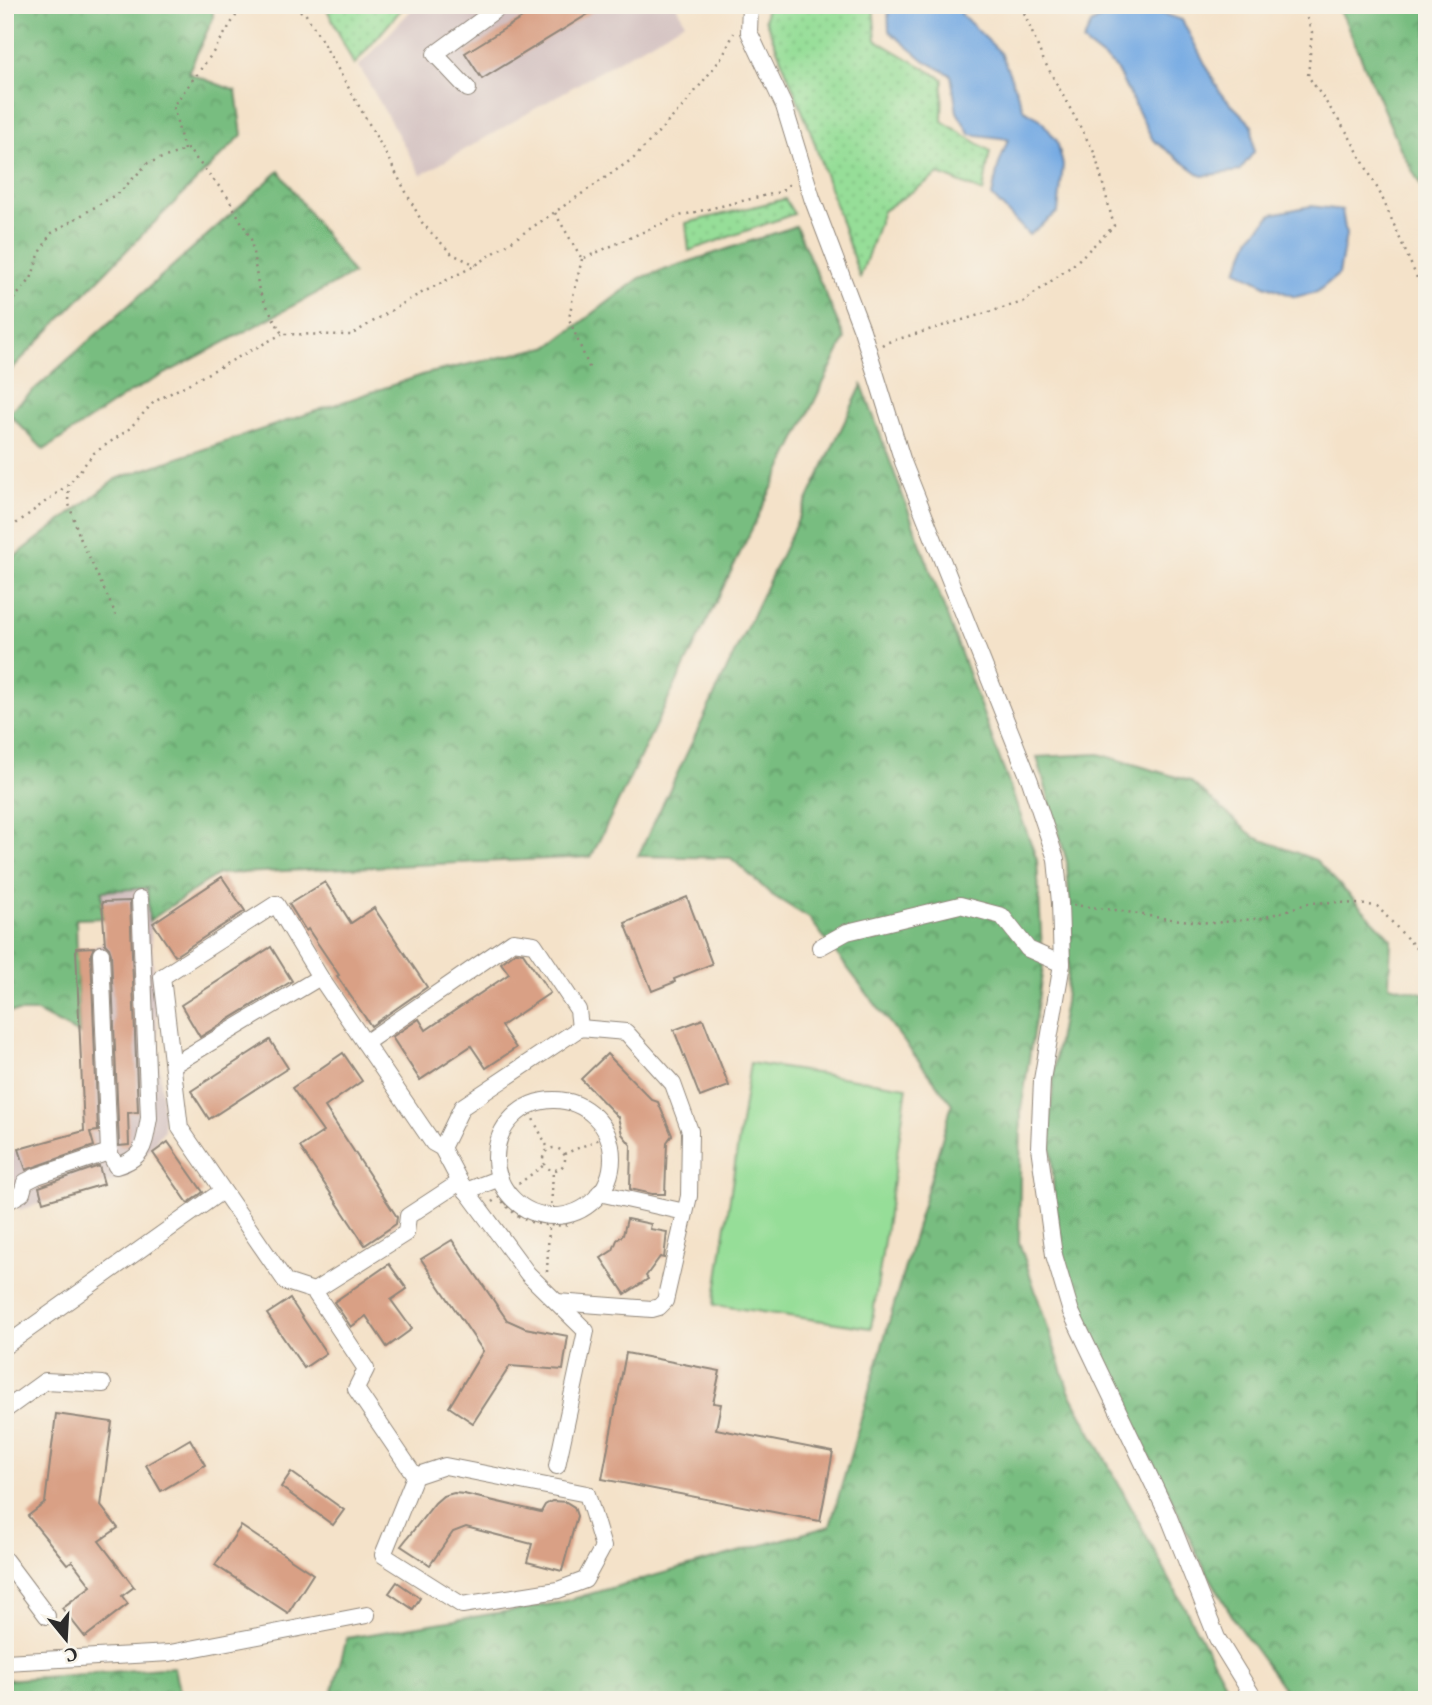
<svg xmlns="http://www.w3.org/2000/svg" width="1432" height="1705" font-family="Vollkorn,serif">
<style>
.industrial{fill:#d2bfbf}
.grass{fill:url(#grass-dots);stroke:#608462;stroke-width:2}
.forest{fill:url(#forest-crowns);stroke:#527456;stroke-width:2}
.pitch{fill:#96de98;stroke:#608462;stroke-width:2}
.water{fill:#76aae3;stroke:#506a87;stroke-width:2}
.building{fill:#d9a085}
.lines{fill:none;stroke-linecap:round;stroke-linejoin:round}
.minor-casing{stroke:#90867a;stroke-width:18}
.path{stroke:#90867a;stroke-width:2.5;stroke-dasharray:2 5;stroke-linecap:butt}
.minor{stroke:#fff;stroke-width:16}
</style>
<defs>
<pattern id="grass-dots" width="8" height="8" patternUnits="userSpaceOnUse" patternTransform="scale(1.75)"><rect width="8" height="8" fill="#96de98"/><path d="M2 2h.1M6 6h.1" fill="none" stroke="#81bf83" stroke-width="1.8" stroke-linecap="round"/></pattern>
<pattern id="forest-crowns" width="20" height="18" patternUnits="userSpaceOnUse" patternTransform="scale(1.75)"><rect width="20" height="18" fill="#78bd80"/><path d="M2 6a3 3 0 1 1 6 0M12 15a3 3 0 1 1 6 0" fill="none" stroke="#639a69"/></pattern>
</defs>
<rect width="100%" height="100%" fill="#f7f3e8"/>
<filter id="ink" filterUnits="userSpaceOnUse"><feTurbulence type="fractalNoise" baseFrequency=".0143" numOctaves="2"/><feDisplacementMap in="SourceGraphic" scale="14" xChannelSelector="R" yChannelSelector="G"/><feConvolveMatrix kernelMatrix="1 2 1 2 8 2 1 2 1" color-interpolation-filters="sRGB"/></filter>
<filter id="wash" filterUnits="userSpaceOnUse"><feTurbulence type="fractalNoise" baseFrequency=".00686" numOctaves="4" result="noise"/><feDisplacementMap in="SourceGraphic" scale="28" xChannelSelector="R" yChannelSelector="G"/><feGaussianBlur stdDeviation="1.57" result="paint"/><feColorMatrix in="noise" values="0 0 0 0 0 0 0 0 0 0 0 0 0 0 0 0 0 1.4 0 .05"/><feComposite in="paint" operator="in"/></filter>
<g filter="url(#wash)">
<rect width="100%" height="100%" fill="#f4e2c9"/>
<g class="industrial">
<path d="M416,5H676L685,22L421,175L359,66Z"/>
<path d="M148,888L164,1130L128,1177L19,1210L6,1154L84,1131L76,948L94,947L104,944L102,891Z"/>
</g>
<g class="grass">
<path d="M325,5H405L354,65Z"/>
<path d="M766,5H873L876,40L943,79L942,121L990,151L983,192L939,174L883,211L860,278L810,130L765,19Z"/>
<path d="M785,199L794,214L689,251L686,223Z"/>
</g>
<g class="forest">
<path d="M5,5H213V18L188,73L236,91L242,135L127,250L5,376Z"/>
<path d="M1334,5H1427V197L1401,150L1344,18Z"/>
<path d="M279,171L353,274L129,393L44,450L8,413Z"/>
<path d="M796,226L845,339L591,857L218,874L149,921L147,888L102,891L103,918L76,919L79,1034L37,1012H5V564L116,479L425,374L550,346L640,278Z"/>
<path d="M862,385L1037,860L1043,968L1021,1111L1019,1242L1069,1391L1234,1700H330L347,1638L558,1603L830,1526L952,1104L809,918L772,895L731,858L638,856Z"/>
<path d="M1099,754L1190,781L1254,837L1316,860L1391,939L1389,985L1427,994V1700H1292L1238,1626L1199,1558L1168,1491L1133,1426L1088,1327L1066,1267L1054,1201L1050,1118L1056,1053L1065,1002L1071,930L1067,862L1037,757Z"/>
<path d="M174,1667L181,1700H5V1680Z"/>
</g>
<path class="pitch" d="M750,1063L907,1087L871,1328L714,1305Z"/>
<g class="water">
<path d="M888,5H964L961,14L1001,53L1024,110L1040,119L1057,141L1063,165L1058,212L1029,235L992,196L998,167L1008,139L970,134L957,112L951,75L925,61L889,31Z"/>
<path d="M1120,7L1155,11L1182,20L1221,94L1252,125L1254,152L1239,171L1202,176L1153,140L1115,67L1083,42L1091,24Z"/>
<path d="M1311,206L1342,210L1346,235L1339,274L1317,292L1295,297L1265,285L1236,270L1241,261L1251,237L1272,214Z"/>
</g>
<g id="blocks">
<g class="building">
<path d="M543,5H603L482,79L465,53Z"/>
<path d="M222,877L245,911L175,956L153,923Z"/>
<path d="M325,882L351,923L374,908L427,987L371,1026L337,976L339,975L308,929L306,931L289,904Z"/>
<path d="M687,897L712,964L674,979L675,982L652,991L625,923Z"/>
<path d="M130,901L138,1112L128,1113L129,1145L119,1146L111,954L109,948L105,944L102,902Z"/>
<path d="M94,947L91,954L98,1131L90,1132L94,1146L26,1170L19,1149L84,1131L76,948Z"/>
<path d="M271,947L292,981L200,1037L181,1005Z"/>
<path d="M516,952L523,953L550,993L501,1026L516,1048L486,1068L471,1046L420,1080L392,1037L419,1019L426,1030L509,974L501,963Z"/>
<path d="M703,1019L729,1086L700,1097L674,1030Z"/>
<path d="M270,1040L288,1068L209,1119L191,1091Z"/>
<path d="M343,1053L362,1081L325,1107L397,1217L396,1224L365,1245L300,1147L323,1132L292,1088Z"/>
<path d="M607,1054L652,1100L658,1102L672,1135L667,1142L665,1194H652L630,1189L631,1145L622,1134L618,1117L581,1079Z"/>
<path d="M168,1142L203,1192L188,1203L153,1153Z"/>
<path d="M99,1166L104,1184L43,1202L39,1187Z"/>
<path d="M627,1219L651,1224L650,1229L667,1232L664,1258L660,1257L646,1276L648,1279L625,1294L601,1258L613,1250L617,1240L623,1235Z"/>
<path d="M452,1240L507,1320L525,1328L568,1336L563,1370L510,1366L473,1423L449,1407L483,1351L421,1259Z"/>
<path d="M389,1264L407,1289L391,1300L412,1329L387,1347L366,1316L351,1327L334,1302Z"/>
<path d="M290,1299L326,1353L304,1368L267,1314Z"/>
<path d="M626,1353L720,1371L713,1403L721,1404L716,1429L833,1452L820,1521L602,1479Z"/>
<path d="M56,1414L112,1422L101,1506L118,1528L99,1541L134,1587L122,1596L128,1604L85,1637L62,1608L91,1586L72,1561L67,1564L28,1516L45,1503Z"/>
<path d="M190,1439L205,1465L161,1491L146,1465Z"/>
<path d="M291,1472L344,1510L333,1525L281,1487Z"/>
<path d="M454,1493L464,1494L541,1512L545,1505L552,1501L566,1502L574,1507L577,1516L562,1571L527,1562L532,1544L466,1527L453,1532L430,1565L401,1546L435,1503L443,1496Z"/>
<path d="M241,1526L313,1574L288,1613L215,1565Z"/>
<path d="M397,1582L420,1598L413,1609L389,1593Z"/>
</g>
</g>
</g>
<g filter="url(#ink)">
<use href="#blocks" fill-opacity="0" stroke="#90867a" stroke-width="2"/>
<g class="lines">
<defs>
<g id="minor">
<path d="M750,5L749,32L784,106L812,198L862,330L903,462L1030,781L1056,859L1060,903L1062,964L1042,1080L1039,1147L1054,1255L1071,1312L1168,1515L1217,1638L1255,1700"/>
<path d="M468,89L435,54L502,5"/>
<path d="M820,947L847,932L960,905L1002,916L1028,949L1062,964"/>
<path d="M365,1043L513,941L534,944L578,1010L580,1028"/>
<path d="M173,1065L320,977"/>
<circle cx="554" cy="1158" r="58"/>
<path d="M442,1148L462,1107L580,1028L626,1032L673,1084L690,1131L689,1196L665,1301L659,1307L652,1309L557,1302"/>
<path d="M109,1152L116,1166C145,1158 144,1144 149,1118L140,899"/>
<path d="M466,1191L500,1178"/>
<path d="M599,1193L685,1212"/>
<path d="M5,1203L22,1193L25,1182L37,1176L109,1152L101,954"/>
<path d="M314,1291L406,1233L408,1216L460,1182"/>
<path d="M5,1346L222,1191"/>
<path d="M5,1410L45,1381L103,1384"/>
<path d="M415,1476L383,1555L462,1605L558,1590L585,1580L603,1547L587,1494L445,1466L415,1476L356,1389L366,1369L314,1291L286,1282L180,1128L162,977L276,904L320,977L433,1143L442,1148L460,1182L528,1274L586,1331L557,1466"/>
<path d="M5,1560L47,1616"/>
<path d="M5,1662L170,1653L367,1615"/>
</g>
</defs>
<use href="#minor" class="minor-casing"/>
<g class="path">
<path d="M287,5L305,13L318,34L381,145L423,224L452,254L476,265"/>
<path d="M1302,5L1312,32L1308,76L1348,134L1381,195L1427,301"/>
<path d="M184,150L173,106L212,54L237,14L247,5"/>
<path d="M555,213L582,259L679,216L780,192L791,183"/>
<path d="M582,259L573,296L569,319L591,372"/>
<path d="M5,314L9,315L11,302L31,279L39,255L50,234L120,192L148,163L188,149L227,196L251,239L259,291L282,334L351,335L412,298L476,265L555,212L634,158L686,103L723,56L734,33"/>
<path d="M882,345L885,343L1023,302L1073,265L1114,226L1095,154L1042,57L1021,5"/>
<path d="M69,484L68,501L80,538L116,615"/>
<path d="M5,532L69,484L94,453L128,430L154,402L282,334"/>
<path d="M1073,905L1122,911L1160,918L1213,923L1263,918L1309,903L1335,902L1377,906L1427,960"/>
<path d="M530,1113L549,1150"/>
<circle cx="554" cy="1159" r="11"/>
<path d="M564,1154L602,1138"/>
<path d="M5,1168L14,1174"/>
<path d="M513,1188L544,1165"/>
<path d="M492,1202L499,1197C519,1223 537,1227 569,1225"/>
<path d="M551,1211L553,1171"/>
<path d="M547,1272L549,1226"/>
</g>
<use href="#minor" class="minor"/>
</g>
</g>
<rect width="1432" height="1705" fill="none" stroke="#f7f3e8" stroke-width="28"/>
<g transform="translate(66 1639) rotate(162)" stroke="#f7f3e8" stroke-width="5" paint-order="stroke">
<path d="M0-5L12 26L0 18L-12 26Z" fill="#2b2b2b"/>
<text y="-10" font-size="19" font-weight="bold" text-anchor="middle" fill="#2b2b2b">С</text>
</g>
</svg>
